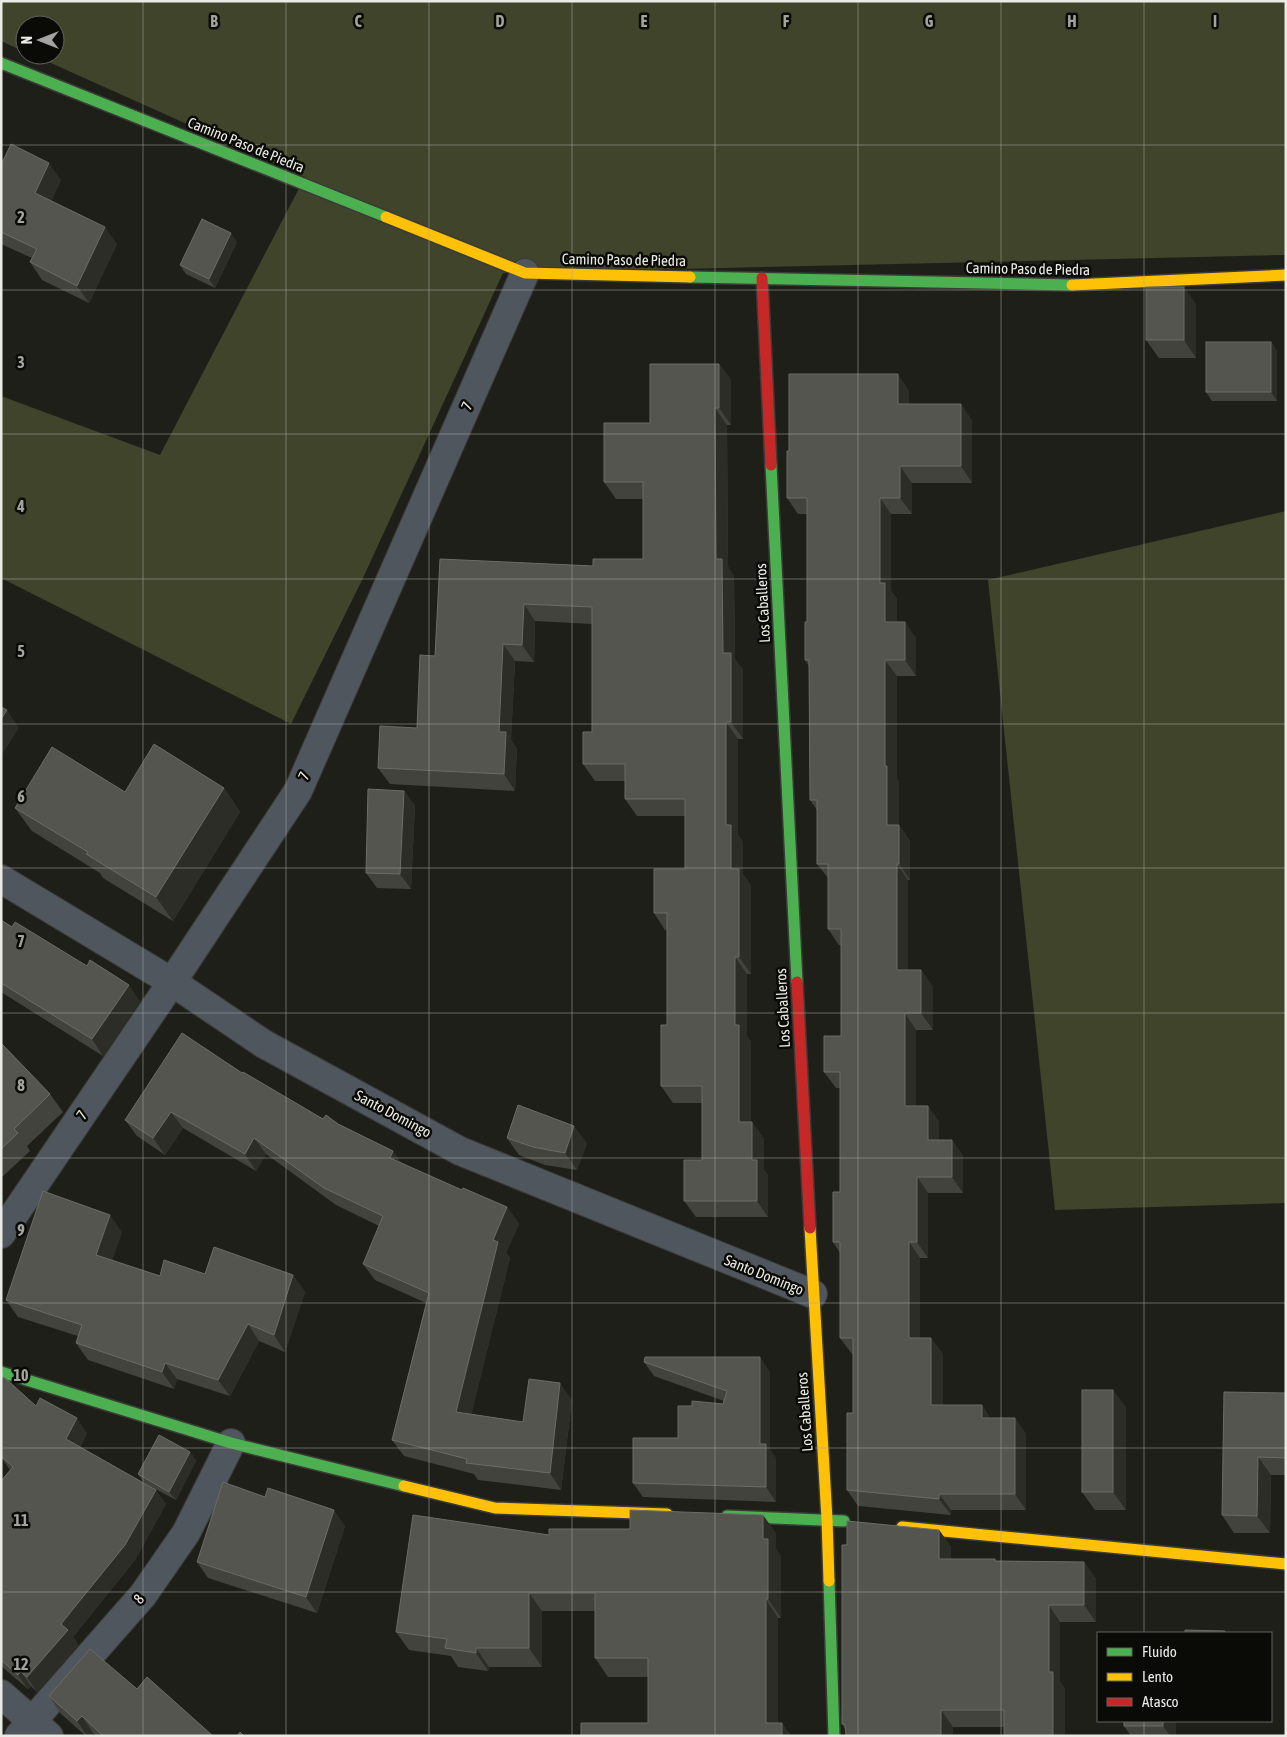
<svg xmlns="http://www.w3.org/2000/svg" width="1287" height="1737" font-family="'Asap Condensed',sans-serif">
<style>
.green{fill:#40442b}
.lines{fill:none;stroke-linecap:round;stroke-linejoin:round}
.street-casing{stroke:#3b3b37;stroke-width:30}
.fast-casing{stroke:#3b3b37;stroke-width:14}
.slow-casing{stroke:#3b3b37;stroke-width:14}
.jam-casing{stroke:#3b3b37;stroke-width:14}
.street{stroke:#4f565d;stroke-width:28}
.fast{stroke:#4caf50;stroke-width:11}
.slow{stroke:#ffc107;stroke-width:11}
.jam{stroke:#c62828;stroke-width:11}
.wall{fill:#43433e}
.shaded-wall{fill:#2d2d28}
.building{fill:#55554f;stroke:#6c6c67}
.grid{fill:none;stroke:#a3a49d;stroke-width:1;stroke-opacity:0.55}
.labels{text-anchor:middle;stroke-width:5;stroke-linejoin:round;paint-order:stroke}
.street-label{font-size:15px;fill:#eaebe4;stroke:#0a0b07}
.grid-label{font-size:16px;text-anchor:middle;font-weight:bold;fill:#a3a49d;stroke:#0a0b07;stroke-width:5;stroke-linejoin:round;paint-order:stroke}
</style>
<rect width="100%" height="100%" fill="#1f1f1a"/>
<g class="green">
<path d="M1,1H1286V255L503,273L363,578L291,724L1,578V396L160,455L305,177L33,55H55V25H25V52L1,41Z"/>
<path d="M1286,511V1203L1055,1210L988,580Z"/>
</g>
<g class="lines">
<defs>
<g id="street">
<path d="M1,879L172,982L264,1044L460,1151L813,1294"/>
<path d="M1,1234L172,982L298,791L525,273"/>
<path d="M1,1694L49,1736"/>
<path d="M19,1736L143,1595L186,1533L231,1443"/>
</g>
<g id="fast">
<path d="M1,63L386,217"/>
<path d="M690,277L1072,285"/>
<path d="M771,465L797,982"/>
<path d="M1,1372L231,1443L404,1486"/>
<path d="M727,1516L844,1521"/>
<path d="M829,1581L834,1736"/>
</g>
<g id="slow">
<path d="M386,217L525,273L690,277"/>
<path d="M1072,285L1286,275"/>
<path d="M810,1228L827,1519L829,1581"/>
<path d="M404,1486L495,1508L667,1514"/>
<path d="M902,1527L1286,1564"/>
</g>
<g id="jam">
<path d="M762,278L771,465"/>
<path d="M797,982L810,1228"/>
</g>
</defs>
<use href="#street" class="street-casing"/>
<use href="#fast" class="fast-casing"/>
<use href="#slow" class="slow-casing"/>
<use href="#jam" class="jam-casing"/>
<use href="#street" class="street"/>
<use href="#fast" class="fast"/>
<use href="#slow" class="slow"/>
<use href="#jam" class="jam"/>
</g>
<g class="wall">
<path d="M1,165L61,180L51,201L117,244L89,303L42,280L30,262L32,258L1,244Z"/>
<path d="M237,242L215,288L186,274L180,265Z"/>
<path d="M1196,304V358H1159L1146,340Z"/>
<path d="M1271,342L1277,351V401H1212L1206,392Z"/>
<path d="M719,364L731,380V425H727L728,567L734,576L735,659L743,670V739H738V835L743,842V874L751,886V974H747V1036L751,1042V1122H752L764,1139V1170L768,1176V1217H696L684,1201L702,1160V1103H673L661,1086L667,1025V930H665L654,913L685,869V816H637L625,799V781H595L583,764L592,732V624L535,621L534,662L515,661L511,740L517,749L515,791L390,784L378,768L417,728L435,656L440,559L593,566L643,559V499H616L604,482L650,423Z"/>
<path d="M909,391V404L972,420V483H912V514H891V591L897,599V622L916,638V676H897V779L899,782V825L910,841V880H908V970H921L933,987V1030H916V1106H928L939,1122V1140H952L963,1156V1193H928V1258H920V1338H931L943,1354V1405H982L990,1418H1015L1026,1434V1510H951V1515L858,1506L847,1490L853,1413V1354H852L840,1338V1253L833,1242L840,1192V1088H836L824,1072L841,1036V945H839L828,929V878L817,864V810L810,800L809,666L805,660L807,622V514H798L787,498L789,451Z"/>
<path d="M224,788L240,812L173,921L103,878L100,873L32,831L15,808L125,792Z"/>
<path d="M404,791L415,806L411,889L377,888L366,873Z"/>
<path d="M1,920L140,1001L103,1056L1,992Z"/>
<path d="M1,1043L50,1094L63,1112L27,1146L30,1151L1,1178Z"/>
<path d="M242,1073L323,1119L338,1124L393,1151L401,1163L462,1190L507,1207L519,1224L506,1253L510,1258L471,1414L523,1422L572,1400L561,1490L478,1480L474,1474L404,1456L392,1440L426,1303L375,1280L363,1264L379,1226L336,1205L266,1154L256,1171L183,1128L165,1155L137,1136L125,1120Z"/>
<path d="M507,1138L587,1143L577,1170L545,1165L519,1155Z"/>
<path d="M122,1232L112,1260L160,1276L205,1274L293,1275L305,1292L285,1352L259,1341L230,1396L177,1379L174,1389L88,1360L76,1343L78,1336L18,1317L6,1300Z"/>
<path d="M644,1362L770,1372V1450L776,1458V1502L643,1497L633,1483L678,1438L692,1406L723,1404L724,1401L654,1376Z"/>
<path d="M1,1377L36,1406L87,1433L80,1447L166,1504L135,1560L73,1637L78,1645L37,1692L31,1686L28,1689L1,1666V1481L10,1470L1,1457Z"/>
<path d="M1286,1393V1475H1271L1270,1533H1234L1222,1515Z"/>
<path d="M1126,1407V1510H1095L1082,1492Z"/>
<path d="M190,1452L196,1461L176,1500L144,1483L138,1474Z"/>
<path d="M345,1526L317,1613L208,1578L197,1562Z"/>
<path d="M939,1530L951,1547V1559L997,1561L1084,1562L1096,1579V1622H1060V1682L1065,1689V1736L1004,1727H953V1736L845,1729L842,1724L847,1545Z"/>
<path d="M776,1533V1549L781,1557V1618H778V1723H782L791,1736H581L648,1723V1677H608L595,1658V1611H542V1667H489L488,1671L458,1667L451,1656L409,1650L396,1632L549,1535Z"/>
<path d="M137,1689L213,1736H96L93,1733L91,1736H86L60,1713L49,1696Z"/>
<path d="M1124,1721H1176V1736H1131L1124,1726Z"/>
</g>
<g class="shaded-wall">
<path d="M49,163L61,180L47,210L35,193Z"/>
<path d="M105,227L117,244L89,303L77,286Z"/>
<path d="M231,233L237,242L215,288L209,279Z"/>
<path d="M1184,287L1196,304V358L1184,340Z"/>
<path d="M1271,342L1277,351V401L1271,392Z"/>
<path d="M719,364L731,380V425L719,408Z"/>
<path d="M898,374L909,391V420L898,404Z"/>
<path d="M961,404L972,420V483L961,466Z"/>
<path d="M715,408L727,425L728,567L734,576L735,659L743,670V739L731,722L723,653L716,559Z"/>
<path d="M900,466L912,483V514L900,498Z"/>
<path d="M880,498L891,514V591L897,599V638L885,622L880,583Z"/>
<path d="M524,604L535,621L534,662L522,645Z"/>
<path d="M905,622L916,638V676L905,660Z"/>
<path d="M503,644L515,661L511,740L517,749L515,791L504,774L499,732Z"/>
<path d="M885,660L897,676V779L899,782V825L910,841V880L899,864L887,825L885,766Z"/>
<path d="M7,710L19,728L1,756V719Z"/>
<path d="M726,722L738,739V835L743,842V874L751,886V974L739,957L726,825Z"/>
<path d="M224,788L240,812L173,921L156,897Z"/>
<path d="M404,791L415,806L411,889L400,874Z"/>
<path d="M897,864L908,880V987L897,970Z"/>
<path d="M735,957L747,974V1036L751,1042V1139L739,1122L735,1025Z"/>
<path d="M921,970L933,987V1030L921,1013Z"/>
<path d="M129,985L140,1001L103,1056L92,1039Z"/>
<path d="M905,1013L916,1030V1122L905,1106Z"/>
<path d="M928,1106L939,1122V1156L928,1140Z"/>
<path d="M171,1112L183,1128L165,1155L153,1138Z"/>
<path d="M752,1122L764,1139V1170L768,1176V1217L757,1201L752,1160Z"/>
<path d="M574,1126L587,1143L577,1170L565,1153Z"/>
<path d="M254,1138L266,1154L256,1171L245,1154Z"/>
<path d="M952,1140L963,1156V1193L952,1177Z"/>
<path d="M393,1151L404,1168L390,1158Z"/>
<path d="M917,1177L928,1193V1258L917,1242Z"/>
<path d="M507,1207L519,1224L506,1253L510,1258L468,1429L456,1412L493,1240Z"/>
<path d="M110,1215L122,1232L108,1272L96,1255Z"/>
<path d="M909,1242L920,1258V1354L909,1338Z"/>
<path d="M293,1275L305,1292L285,1352L274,1335Z"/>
<path d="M248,1324L259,1341L230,1396L218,1380Z"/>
<path d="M931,1338L943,1354V1422L931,1405Z"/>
<path d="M760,1357L770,1372V1450L776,1458V1502L766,1487L760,1444Z"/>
<path d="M165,1363L177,1379L174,1389L162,1372Z"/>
<path d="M560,1383L572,1400L561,1490L550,1473Z"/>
<path d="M1113,1390L1126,1407V1510L1113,1492Z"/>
<path d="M982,1405L993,1422L982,1418Z"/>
<path d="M77,1418L87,1433L76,1454L66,1439Z"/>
<path d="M1015,1418L1026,1434V1510L1015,1494Z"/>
<path d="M190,1452L196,1461L176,1500L169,1492Z"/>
<path d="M1258,1457L1271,1475L1270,1533L1257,1516Z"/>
<path d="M156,1490L166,1504L135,1560L73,1637L78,1645L37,1692L27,1677L61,1624Z"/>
<path d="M939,1494L951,1510V1515L939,1499Z"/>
<path d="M334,1510L345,1526L317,1613L306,1597Z"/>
<path d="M763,1515L776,1533V1549L781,1557V1618L768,1599L763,1539Z"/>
<path d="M939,1530L951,1547V1575L939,1559Z"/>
<path d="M1084,1562L1096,1579V1622L1084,1605Z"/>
<path d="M529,1593L542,1611V1667L529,1648Z"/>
<path d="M766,1599L778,1618V1736L766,1723Z"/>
<path d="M1049,1605L1060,1622V1682L1065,1689V1736H1053L1049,1672Z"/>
<path d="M476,1648L489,1667L488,1671L476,1653Z"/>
<path d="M21,1672L31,1686L28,1689L18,1675Z"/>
<path d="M941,1710L953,1727V1736H941Z"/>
<path d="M82,1716L93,1733L91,1736H87L77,1721Z"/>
<path d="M1163,1721H1176V1736H1170L1163,1726Z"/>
<path d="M782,1723L791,1736H782Z"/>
</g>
<g class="building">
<path d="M11,144L49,163L35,193L105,227L77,286L30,262L37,249L1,232V165Z"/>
<path d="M202,219L231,233L209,279L180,265Z"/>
<rect x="1146" y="287" width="38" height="53"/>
<rect x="1206" y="342" width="65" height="50"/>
<path d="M650,364H719V408H715L716,559H722L723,653H731V722H726V825H731V869H739V957H735V1025H739V1122H752V1160H757V1201H684V1160H702V1086H661V1025H667V913H654V869H685V799H625V764H583V732H592V607L524,604L522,645L503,644L499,732H506L504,774L378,768L380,726L417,728L420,655L435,656L440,559L593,566V559H643V482H604V423H650Z"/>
<path d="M789,374H898V404H961V466H900V498H880V583H885V622H905V660H885V766H887V825H899V864H897V970H921V1013H905V1106H928V1140H952V1177H917V1242H909V1338H931V1405H982V1418H1015V1494H939V1499L847,1490V1413H853V1338H840V1242H833V1192H840V1072H824V1036H841V929H828V864H817V800H810L809,660H805V622H807V498H787V451H789Z"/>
<path d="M1,707L7,710L1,719Z"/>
<path d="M154,744L224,788L156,897L86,854L88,852L15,808L52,747L125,792Z"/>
<path d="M368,789L404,791L400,874L366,873Z"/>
<path d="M1,920L12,927L15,922L87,966L90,960L129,985L92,1039L1,983Z"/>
<path d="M182,1033L242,1073L243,1072L323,1119L326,1115L338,1124L393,1151L390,1158L462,1190L463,1188L507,1207L493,1240L498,1242L456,1412L523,1422L529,1379L560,1383L550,1473L466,1463L467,1459L392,1440L429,1293L363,1264L383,1216L324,1188L254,1138L245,1154L171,1112L153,1138L125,1120Z"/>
<path d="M1,1043L50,1094L14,1129L18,1133L1,1149Z"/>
<path d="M518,1105L574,1126L565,1153L533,1147L507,1138Z"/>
<path d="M43,1191L110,1215L96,1255L160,1276L164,1260L205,1274L214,1247L293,1275L274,1335L248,1324L218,1380L165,1363L162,1372L76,1343L82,1325L6,1300Z"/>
<path d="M645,1357H760V1444H766V1487L633,1483V1438H678V1406H692V1401L723,1404L727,1391L644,1362Z"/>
<path d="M1,1377L5,1378L36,1406L40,1398L77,1418L66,1439L156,1490L125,1545L61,1624L68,1630L27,1677L21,1672L18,1675L1,1660V1481L13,1467L1,1456L2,1451H1Z"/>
<rect x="1082" y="1390" width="31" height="102"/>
<path d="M1224,1392L1286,1393V1458L1258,1457L1257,1516L1222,1515Z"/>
<path d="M159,1435L190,1452L169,1492L138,1474Z"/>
<path d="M223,1482L265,1497L268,1488L334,1510L306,1597L197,1562Z"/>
<path d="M630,1510L763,1515V1539H768V1599H766V1723H782V1736H581V1723H648V1658H595V1593H529V1648H476V1653L445,1648L447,1639L396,1632L413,1515L549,1535V1529H630Z"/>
<path d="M847,1521L939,1530V1559H995V1561L1084,1562V1605H1049V1672H1053V1736H1004V1710H941V1736H846L845,1724H842V1545H847Z"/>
<path d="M1185,1630L1225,1631V1633H1185Z"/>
<path d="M90,1649L137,1689L147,1677L213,1736H103L82,1716L77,1721L49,1696Z"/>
<rect x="1124" y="1721" width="39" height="5"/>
<path d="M240,1732L244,1736H237Z"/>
</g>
<path class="grid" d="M143,1V1736M286,1V1736M429,1V1736M572,1V1736M715,1V1736M858,1V1736M1001,1V1736M1144,1V1633M1,145H1286M1,290H1286M1,434H1286M1,579H1286M1,724H1286M1,868H1286M1,1013H1286M1,1158H1286M1,1303H1286M1,1448H1286M1,1592H1286M1144,1721V1736"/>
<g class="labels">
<g class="street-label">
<text transform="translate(246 145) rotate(22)" y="5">Camino Paso de Piedra</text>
<text transform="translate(624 260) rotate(1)" y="5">Camino Paso de Piedra</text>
<text transform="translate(1028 269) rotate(1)" y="5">Camino Paso de Piedra</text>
<text transform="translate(467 406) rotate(-66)" y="5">7</text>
<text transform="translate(763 603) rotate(-93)" y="5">Los Caballeros</text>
<text transform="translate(304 776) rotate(-66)" y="5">7</text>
<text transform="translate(783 1008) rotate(-93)" y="5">Los Caballeros</text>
<text transform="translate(393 1114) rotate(28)" y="5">Santo Domingo</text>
<text transform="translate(82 1115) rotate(-56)" y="5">7</text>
<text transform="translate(764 1275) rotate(22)" y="5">Santo Domingo</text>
<text transform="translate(805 1412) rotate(-94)" y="5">Los Caballeros</text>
<text transform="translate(139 1599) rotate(-50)" y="5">8</text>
</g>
</g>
<g class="grid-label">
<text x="214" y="27">B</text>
<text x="358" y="27">C</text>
<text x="500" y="27">D</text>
<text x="644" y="27">E</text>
<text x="786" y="27">F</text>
<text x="929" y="27">G</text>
<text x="1072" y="27">H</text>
<text x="1215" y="27">I</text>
<text x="21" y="223">2</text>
<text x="21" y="368">3</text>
<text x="21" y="512">4</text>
<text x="21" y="657">5</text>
<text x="21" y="802">6</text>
<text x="21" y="947">7</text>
<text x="21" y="1091">8</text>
<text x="21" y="1236">9</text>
<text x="21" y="1381">10</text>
<text x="21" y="1526">11</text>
<text x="21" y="1670">12</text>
</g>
<rect width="1287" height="1737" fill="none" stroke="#eaebe4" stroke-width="5"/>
<rect x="1097" y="1632" width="175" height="90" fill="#0a0b07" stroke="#64655f"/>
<rect x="1107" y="1648" width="25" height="8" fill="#4caf50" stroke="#64655f"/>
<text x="1142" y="1657" font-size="15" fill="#eaebe4">Fluido</text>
<rect x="1107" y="1673" width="25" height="8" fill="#ffc107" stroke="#64655f"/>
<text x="1142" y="1682" font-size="15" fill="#eaebe4">Lento</text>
<rect x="1107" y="1698" width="25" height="8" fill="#c62828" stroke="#64655f"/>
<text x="1142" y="1707" font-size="15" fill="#eaebe4">Atasco</text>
<g transform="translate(40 40) rotate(270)"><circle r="24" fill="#0a0b07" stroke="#64655f"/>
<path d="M0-4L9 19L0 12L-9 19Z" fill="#a3a49d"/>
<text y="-8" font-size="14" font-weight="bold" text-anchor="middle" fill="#eaebe4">N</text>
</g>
</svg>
